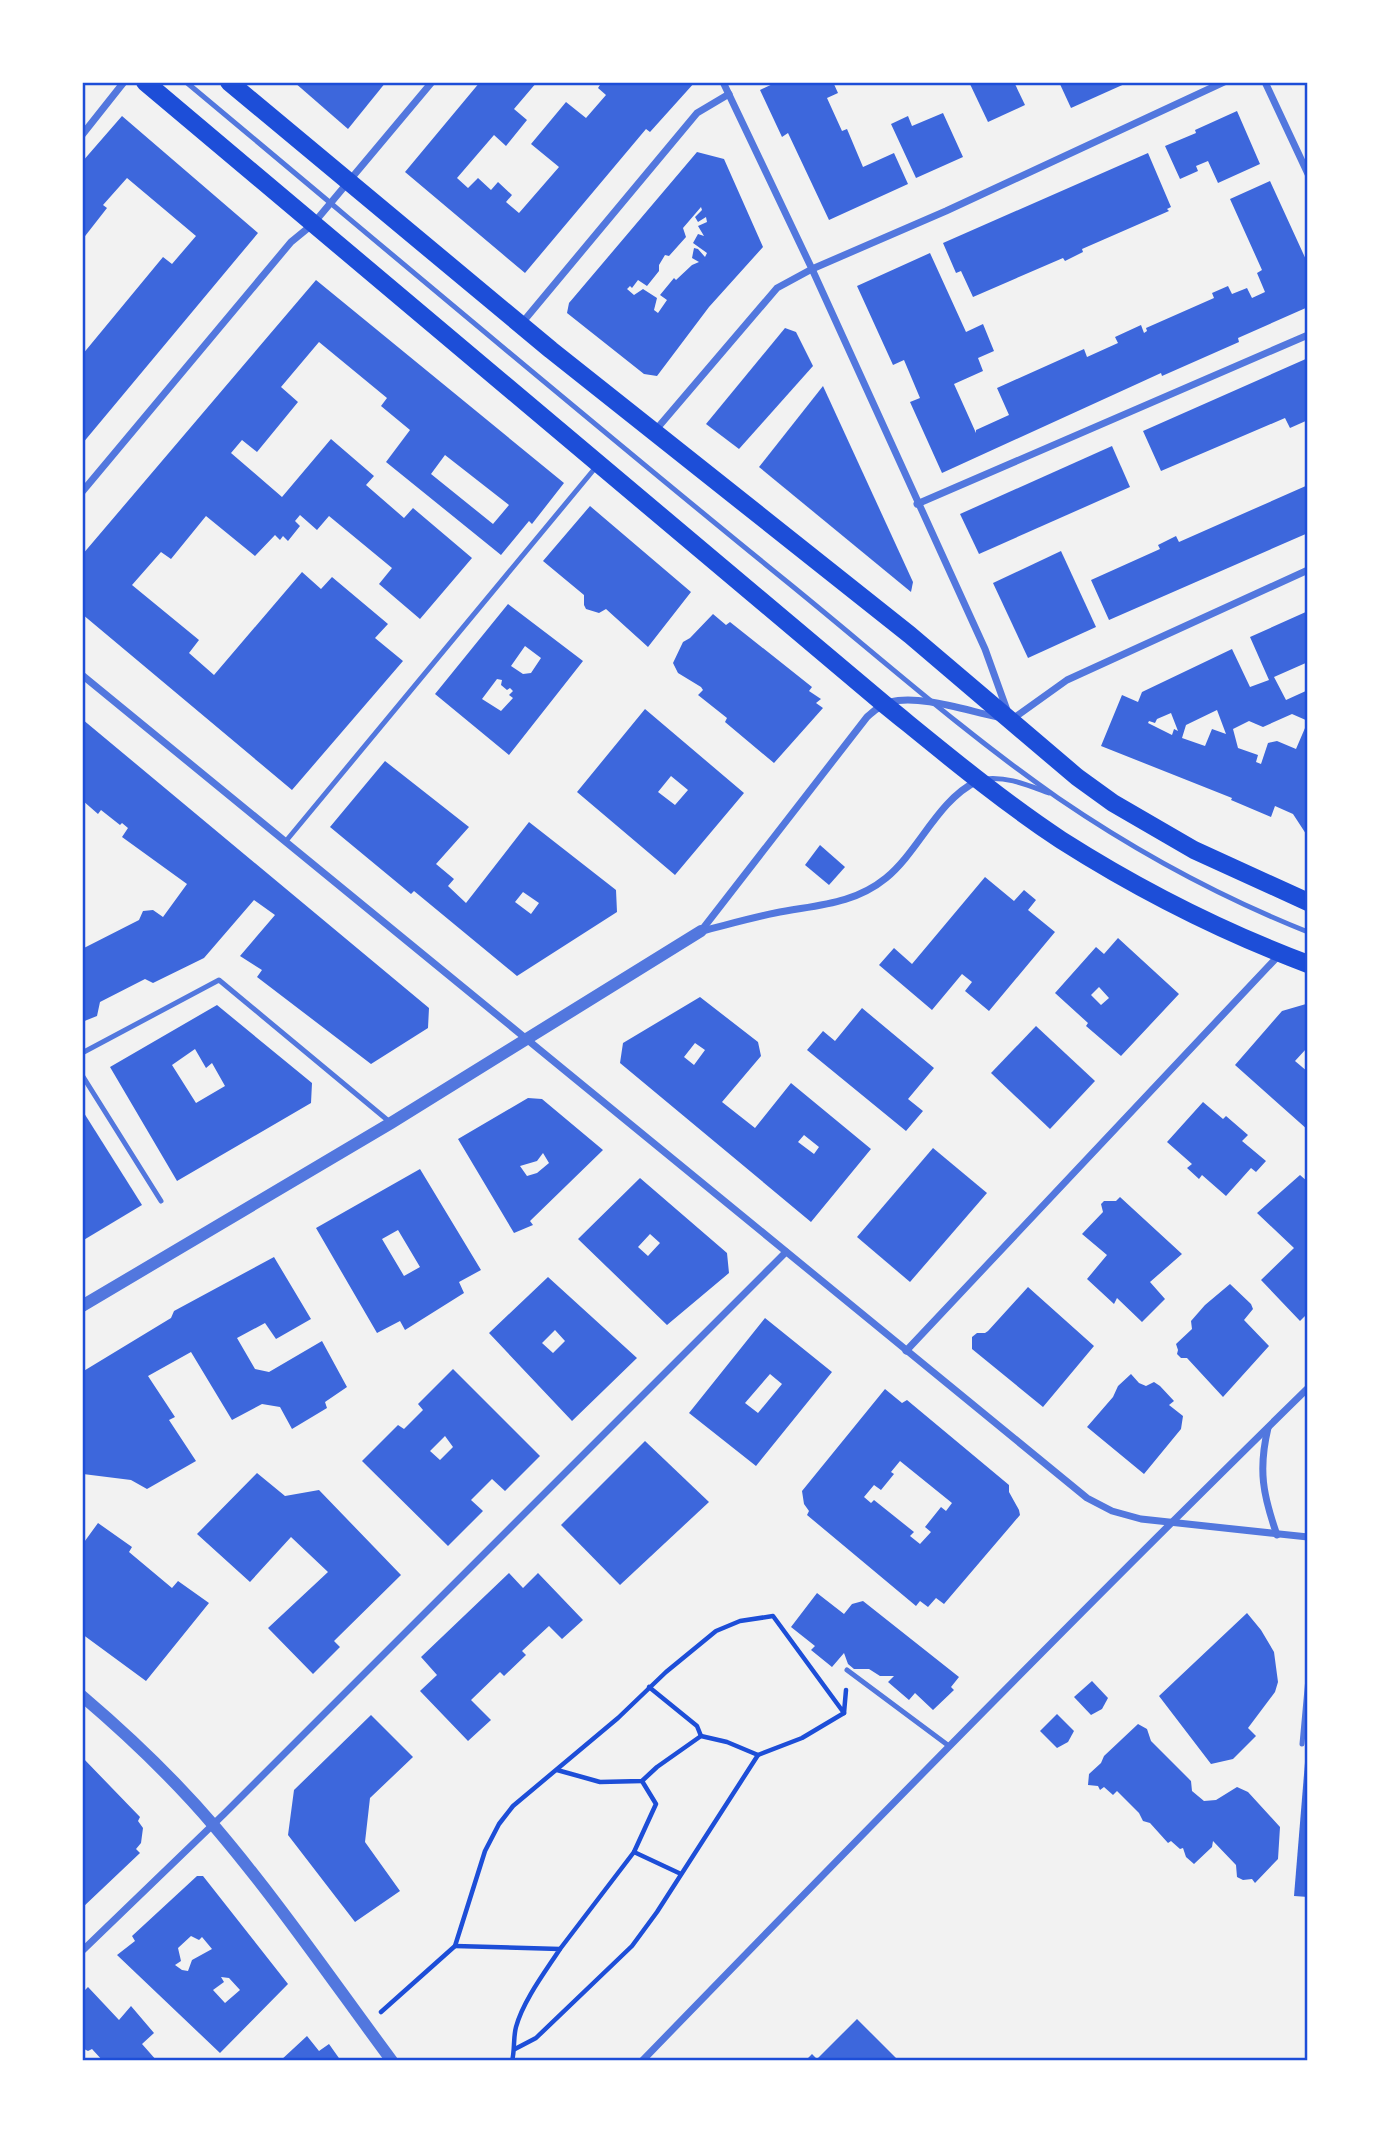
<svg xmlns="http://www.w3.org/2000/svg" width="1390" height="2143" font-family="Helvetica,sans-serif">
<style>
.building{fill:#3d67dc;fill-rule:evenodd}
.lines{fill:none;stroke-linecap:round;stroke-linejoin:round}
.path{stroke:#1d4ed8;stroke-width:4.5}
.service{stroke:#5277de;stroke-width:5}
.minor{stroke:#5277de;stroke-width:7}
.tertiary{stroke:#5277de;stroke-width:12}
.primary{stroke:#1d4ed8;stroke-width:18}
.neatline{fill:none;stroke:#1d4ed8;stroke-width:2.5}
</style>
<rect width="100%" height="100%" fill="#f2f2f2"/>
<g class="building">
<path d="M294,82H386L348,129Z"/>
<path d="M480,82H537L514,109L527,120L506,146L494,135L457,178L468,188L478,178L491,190L498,182L512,195L506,202L519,213L559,167L531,144L566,102L586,118L606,95L598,88L602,82H695L650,132L646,129L525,273L405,172Z"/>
<path d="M777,82H833L838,93L827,98L842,131L847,129L863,167L894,153L908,184L829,220L788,133L782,137L760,90Z"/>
<path d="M969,82H1014L1025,105L988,122Z"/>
<path d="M1059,82H1129L1071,108Z"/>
<path d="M1237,111L1260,164L1218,183L1208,161L1196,166L1198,171L1180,179L1165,146L1196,133L1195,130Z"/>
<path d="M943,113L963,157L916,178L891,124L908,116L912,126Z"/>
<path d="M122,116L258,233L82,444V355L163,257L172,264L196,236L127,178L103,205L107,208L82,240V162Z"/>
<path d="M697,152L724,159L763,247L709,307L657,376L644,374L567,313L569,303ZM701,207L702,210L695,217L698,222L706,217L707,222L698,226L704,236L698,234L693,243L707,253L705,257L698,249L694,248L692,258L699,262L692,265L676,280L674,278L660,295L667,300L658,313L654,310L657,298L643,289L634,295L627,289L630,286L632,288L638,280L647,286L659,271V265L665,255L669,256L686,237L683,228Z"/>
<path d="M1148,153L1171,207L1167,209L1169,211L1082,249L1083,252L1065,261L1063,258L973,297L961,271L956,273L943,243Z"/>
<path d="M1270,181L1308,264V307L1238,338L1239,342L1162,376L1161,373L1137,384L942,473L910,402L920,398L904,360L893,365L857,286L930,253L966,332L983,324L994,351L978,358L983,371L954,384L976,433V430L1009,415L997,388L1084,349L1087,357L1118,343L1115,337L1141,325L1144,333L1147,331L1146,328L1214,298L1212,293L1228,286L1232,294L1247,288L1252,298L1265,292L1257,273L1262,270L1230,199Z"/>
<path d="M316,280L564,483L532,524L529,521L501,555L386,462L410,430L381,406L387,398L319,342L281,387L298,402L257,452L242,440L231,453L282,497L331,439L374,476L366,485L404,518L413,508L472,558L420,619L379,584L392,568L329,516L317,530L300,515L295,521L300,526L288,541L283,536L280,540L275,535L255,556L206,516L171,559L161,552L132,585L199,640L189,653L214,675L302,572L321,589L332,577L388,624L375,638L403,661L292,790L82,614V555ZM445,455L509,505L493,524L431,474Z"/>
<path d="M785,328L796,332L813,366L739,449L706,424Z"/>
<path d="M1308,358V420L1290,428L1285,418L1161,471L1143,431Z"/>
<path d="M823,386L913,582L911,592L759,467Z"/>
<path d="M1112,446L1130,487L979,554L960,514Z"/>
<path d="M1308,485V533L1109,620L1091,580L1160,549L1158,545L1176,536L1179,542Z"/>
<path d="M590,506L691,592L648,647L606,609L599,613L586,609L584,605V595L543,561Z"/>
<path d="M1061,551L1096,627L1028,658L993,583Z"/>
<path d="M508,604L583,661L509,755L435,694ZM525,646L541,658L531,673L523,674L511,666ZM497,679L502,680L501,685L507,690L510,688L513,691L509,695L513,698L501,711L482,699Z"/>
<path d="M1308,611V662L1274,677L1286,700L1308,690V837L1293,814L1275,806L1271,817L1231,800L1232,798L1101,746L1122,695L1138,702L1142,692L1232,649L1250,687L1269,680L1250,637ZM1217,710L1226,734L1212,729L1205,746L1182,738L1186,725ZM1171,713L1178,731L1174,729L1172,735L1148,723L1149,721L1155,723L1157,719ZM1292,714L1308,721L1296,749L1277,741L1268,743L1261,764L1256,762L1258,755L1238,748L1233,729L1249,721L1263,727Z"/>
<path d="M713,614L726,625L730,622L812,687L809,691L821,699L816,703L823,708L774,763L725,722L727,718L698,695L703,690L701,687L678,673L673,663L683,642L690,638Z"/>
<path d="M645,709L744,793L675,875L577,792ZM671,776L688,790L675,805L658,792Z"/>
<path d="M82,719L429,1008L428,1028L371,1064L257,977L262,970L240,956L275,915L254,900L204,958L153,983L145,979L100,1002L97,1016L82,1022V949L139,920L143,911L153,910L163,917L187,884L122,837L128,828L122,823L120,825L101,810L98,814L82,800Z"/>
<path d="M385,761L469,827L436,864L454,879L448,886L466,903L529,822L616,890L617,912L517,976L414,891L411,894L330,827ZM523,892L539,903L531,914L515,902Z"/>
<path d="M820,845L845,867L829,885L805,865Z"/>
<path d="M985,877L1014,901L1024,890L1036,900L1028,910L1055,932L989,1011L965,991L972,982L962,974L932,1010L879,965L894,948L912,964Z"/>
<path d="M1118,938L1179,994L1121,1056L1086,1026L1088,1023L1055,993L1096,947L1104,954ZM1099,987L1109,998L1101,1005L1091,995Z"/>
<path d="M700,997L758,1042L761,1056L722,1102L755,1128L791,1083L871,1149L811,1222L620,1063L623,1043ZM695,1043L705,1050L694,1065L684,1057ZM804,1135L819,1147L814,1154L798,1142Z"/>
<path d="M1306,1004L1308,1005V1050L1306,1049L1295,1061L1308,1072V1130L1235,1065L1282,1011Z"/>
<path d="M217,1005L312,1083L311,1103L177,1181L110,1067ZM195,1049L206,1068L212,1063L225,1086L196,1103L172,1065Z"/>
<path d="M862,1008L934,1068L908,1099L923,1111L906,1131L807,1050L823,1031L835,1041Z"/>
<path d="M1036,1026L1095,1081L1050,1129L991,1073Z"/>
<path d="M528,1098L542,1099L603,1150L530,1221L533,1225L514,1233L458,1139ZM543,1153L549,1163L537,1173L527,1176L520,1166L537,1161Z"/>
<path d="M1203,1102L1223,1119L1226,1116L1248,1135L1242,1141L1266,1161L1256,1172L1251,1168L1226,1196L1202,1175L1199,1179L1187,1168L1192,1164L1167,1142Z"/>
<path d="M84,1113L142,1205L82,1241V1114Z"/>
<path d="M933,1148L987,1193L910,1282L857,1237Z"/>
<path d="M420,1169L481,1270L459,1282L464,1293L405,1330L400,1321L377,1333L316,1228ZM398,1230L420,1267L404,1276L382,1239Z"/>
<path d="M1300,1175L1308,1182V1313L1300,1321L1261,1280L1294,1248L1257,1213Z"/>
<path d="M640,1178L727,1253L729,1273L667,1325L578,1239ZM650,1234L660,1243L648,1256L638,1247Z"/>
<path d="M1120,1197L1182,1254L1150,1282L1165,1299L1142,1322L1117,1298L1114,1304L1087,1279L1107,1255L1082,1234L1103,1212L1101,1204L1104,1201H1116Z"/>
<path d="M274,1257L311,1319L276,1339L265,1323L237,1338L255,1369L269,1372L322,1341L347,1387L325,1402L327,1408L292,1429L280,1407L262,1404L232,1420L191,1352L148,1376L175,1417L169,1420L196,1461L147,1489L131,1480L83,1474L82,1372L171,1318L174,1311Z"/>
<path d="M548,1277L637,1358L572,1421L489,1333ZM555,1330L565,1341L553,1353L542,1343Z"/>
<path d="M1230,1284L1251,1304L1253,1309L1244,1320L1269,1346L1223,1397L1187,1358H1181L1177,1354L1178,1350L1176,1344L1192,1329L1191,1321L1205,1305Z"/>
<path d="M1028,1287L1094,1346L1043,1407L972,1349V1337L977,1333H985L988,1331Z"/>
<path d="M765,1318L832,1372L756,1466L689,1413ZM770,1374L782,1384L758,1413L745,1403Z"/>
<path d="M453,1369L540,1456L505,1491L492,1479L471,1500L483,1511L448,1546L362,1461L398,1425L404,1429L423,1410L418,1404ZM445,1436L453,1447L440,1460L430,1451Z"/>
<path d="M1131,1374L1139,1383L1146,1386L1154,1382L1160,1386L1174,1401L1169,1405L1183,1416L1181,1429L1144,1474L1087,1427L1113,1397L1118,1386Z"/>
<path d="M885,1389L902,1403L907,1400L1009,1485V1492L1019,1510L1020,1515L944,1604L936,1598L928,1607L920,1601L916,1606L807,1515L809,1511L804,1504L802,1491ZM900,1461L952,1503L946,1511L941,1507L925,1527L931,1532L920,1544L910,1536L914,1532L874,1500L871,1503L864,1497L874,1485L881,1490L894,1474L891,1472Z"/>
<path d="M645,1441L709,1502L620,1585L561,1525Z"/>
<path d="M257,1473L285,1496L319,1490L401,1575L334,1641L340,1647L313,1674L268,1628L328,1572L291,1537L250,1582L197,1534Z"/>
<path d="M98,1523L132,1547L129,1552L172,1588L178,1581L209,1603L146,1681L82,1634V1545Z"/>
<path d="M509,1573L523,1588L538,1573L583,1620L562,1639L549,1626L522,1651L526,1655L504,1676L500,1672L471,1700L491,1720L468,1741L420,1691L437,1675L421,1657Z"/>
<path d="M817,1593L844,1614L852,1604L863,1601L959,1677L951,1687L954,1690L933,1710L915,1693L909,1700L888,1682L894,1676H880L869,1669H854L848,1664L844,1653L832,1667L811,1650L815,1646L791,1627Z"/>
<path d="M1247,1613L1261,1630L1274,1652L1278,1682L1275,1692L1248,1728L1256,1736L1233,1759L1211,1764L1159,1696Z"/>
<path d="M1092,1681L1108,1698L1102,1709L1091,1715L1074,1697Z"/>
<path d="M1057,1714L1074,1731L1068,1742L1057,1748L1040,1731Z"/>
<path d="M371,1715L413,1757L370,1798L365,1842L400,1891L355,1922L288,1835L294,1790Z"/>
<path d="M1138,1724L1147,1729L1151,1741L1191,1781L1192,1791L1204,1801L1216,1800L1237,1787L1248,1792L1280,1827L1278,1859L1255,1883L1252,1879L1243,1880L1237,1877L1236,1865L1213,1841L1212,1847L1194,1864L1186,1857L1183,1848L1180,1849L1171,1841L1168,1843L1150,1823L1143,1821L1139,1813L1117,1791L1113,1795L1104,1787L1100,1790L1098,1786L1088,1785L1089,1774L1101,1763L1104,1756Z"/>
<path d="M1306,1750H1308V1897L1294,1896Z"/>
<path d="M82,1757L140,1817L138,1821L143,1828L141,1843L136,1849L140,1853L82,1908Z"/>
<path d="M197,1876H203L288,1984L220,2053L117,1955L135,1941L132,1936ZM191,1936L199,1940L202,1937L212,1949L192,1960L188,1971L182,1970L175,1965L181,1961L178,1948ZM221,1977L229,1978L240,1990L225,2003L213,1990L224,1982Z"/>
<path d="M88,1987L119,2020L131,2006L154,2033L142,2044L157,2061H103L92,2049L88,2051L82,2048V1993Z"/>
<path d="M857,2019L899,2061H805L812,2054L817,2059Z"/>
<path d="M307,2036L319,2051L329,2044L341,2061H280Z"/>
</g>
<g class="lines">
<g class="path">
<path d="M649,1687L697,1726L701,1736"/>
<path d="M557,1770L600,1782L642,1781L657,1767L701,1736L727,1742L758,1755L802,1738L844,1713"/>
<path d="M634,1852L681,1874"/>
<path d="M455,1946L560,1949C545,1972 523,2001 516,2027C513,2038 515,2050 512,2061"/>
<path d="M560,1949L634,1852L656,1804L642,1781"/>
<path d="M381,2012L455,1946L485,1851L499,1824L513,1806L618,1718L666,1672L716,1631L740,1621L773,1616L844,1713L846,1690"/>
<path d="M515,2049L536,2038L632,1946L657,1912L758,1755"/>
</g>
<g class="service">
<path d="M186,82C386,249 584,417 786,581C876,654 963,732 1058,798C1137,852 1220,897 1308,932"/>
<path d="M984,779C1007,776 1027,785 1049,793"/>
<path d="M286,841L596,467"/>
<path d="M82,1053L219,980L391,1123"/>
<path d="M82,1075L161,1201"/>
<path d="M847,1670L949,1746"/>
<path d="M1302,1744L1308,1678"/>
</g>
<g class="minor">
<path d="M723,82L812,269L985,649L1008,713"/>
<path d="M1265,82L1308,174"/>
<path d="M82,135L124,82"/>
<path d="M522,323L697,113L729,94"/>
<path d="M654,432L777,288L812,269L946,211L1224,82"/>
<path d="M82,492L291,242L313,224L432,82"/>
<path d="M917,504L1308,335"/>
<path d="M82,675L1087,1498L1112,1511L1141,1519L1308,1537"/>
<path d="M1011,720L1067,680L1308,570"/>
<path d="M701,931L867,717C874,711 881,704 890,702C919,694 968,711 998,717"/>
<path d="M702,931C726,925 750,918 775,913C815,905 853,905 886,878C919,851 937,801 977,781"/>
<path d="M906,1351L1280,954"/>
<path d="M1268,1428C1258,1470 1263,1495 1277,1535"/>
<path d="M82,1951L224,1814L786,1252"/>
<path d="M642,2061C862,1834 1082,1609 1308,1388"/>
</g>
<g class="tertiary">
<path d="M82,1306L391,1123L701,931"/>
<path d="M82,1696C129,1736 175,1780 215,1827C278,1901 334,1983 392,2061"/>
</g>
<g class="primary">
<path d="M145,82L884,704C942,751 999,799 1061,840C1138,889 1223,932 1308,964"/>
<path d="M229,82L551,350L910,635L1077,777L1113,803L1194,850L1308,902"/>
</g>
</g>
<rect width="1390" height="2143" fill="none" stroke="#ffffff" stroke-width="168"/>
<rect x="84" y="84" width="1222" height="1975" class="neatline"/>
</svg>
